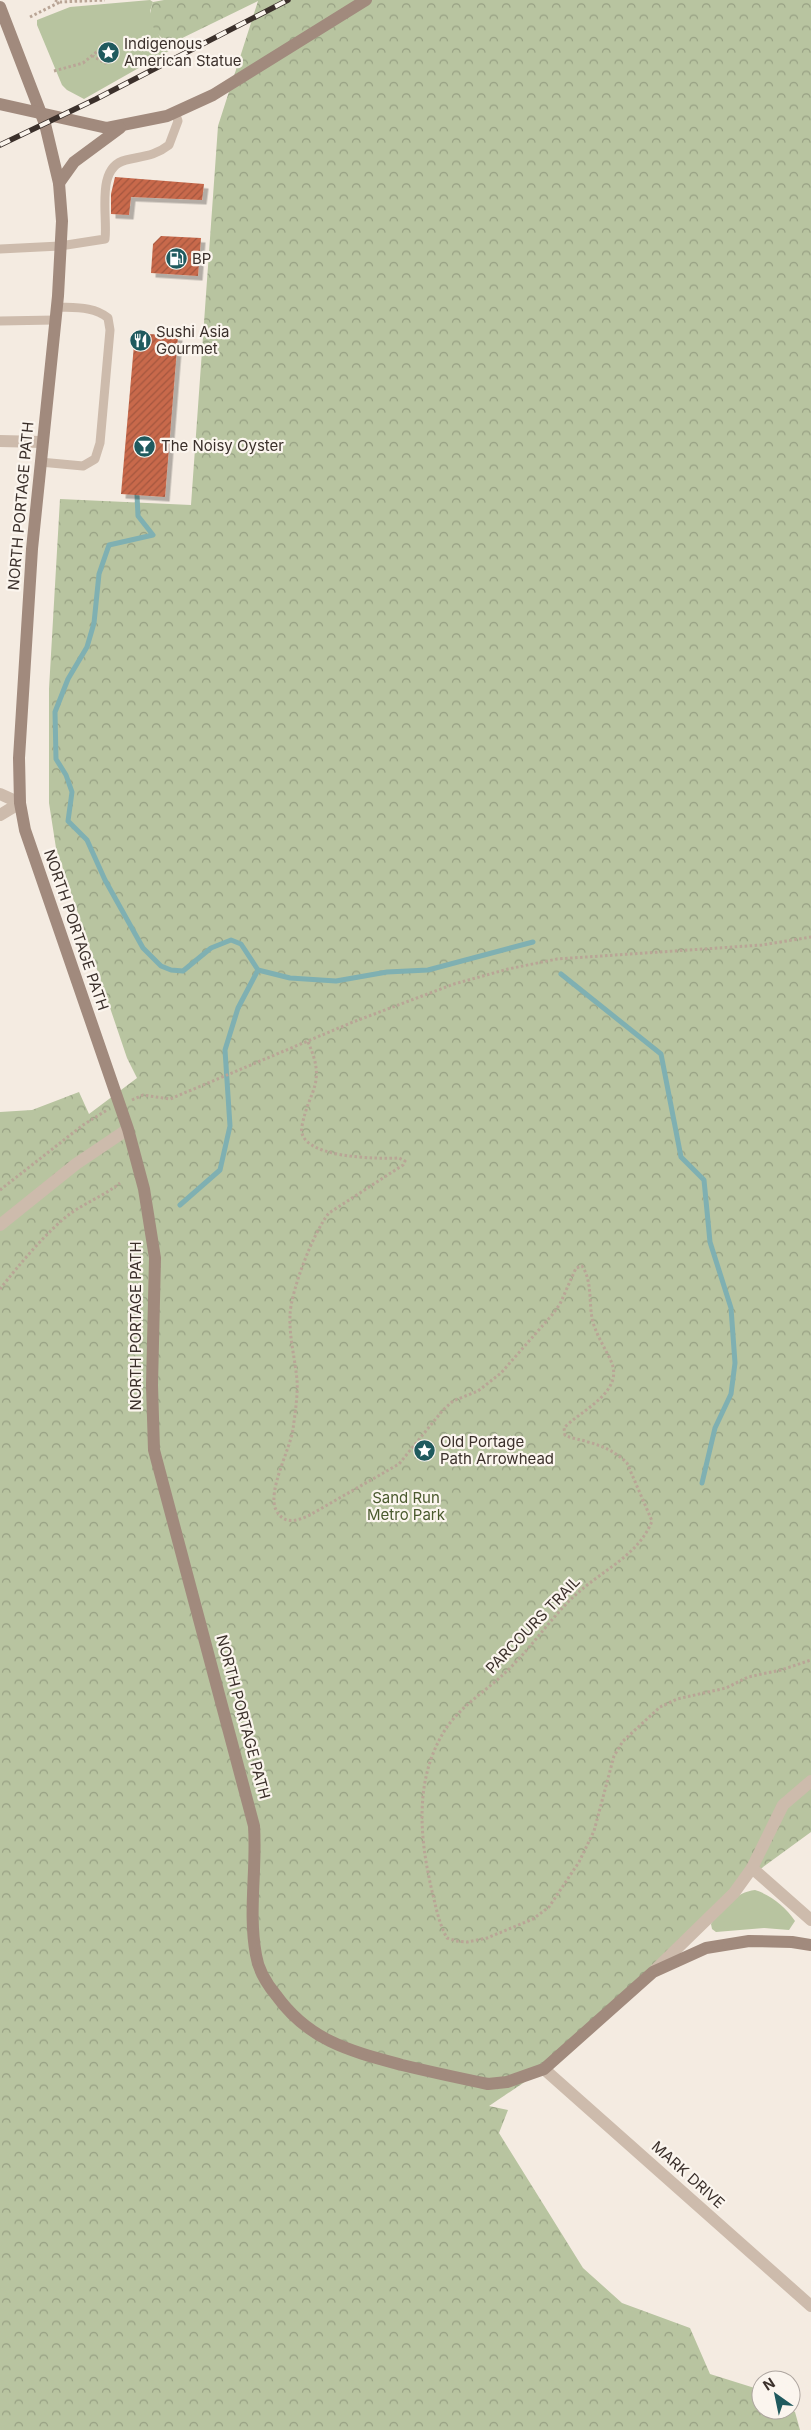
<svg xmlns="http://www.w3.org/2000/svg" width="811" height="2430" font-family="Inter,sans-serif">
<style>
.green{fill:#b8c4a0}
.forest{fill:url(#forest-crowns)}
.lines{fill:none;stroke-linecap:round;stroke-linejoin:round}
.stream{stroke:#7fb0b2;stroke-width:5}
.building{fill:url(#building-hatch);filter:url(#shadow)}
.path{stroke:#b9a596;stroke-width:3;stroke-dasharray:2.5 2.5;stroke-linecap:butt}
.service{stroke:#cdbbac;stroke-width:9}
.minor{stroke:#cdbbac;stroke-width:12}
.tertiary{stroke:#cdbbac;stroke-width:12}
.secondary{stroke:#a18a7d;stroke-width:12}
.rail-casing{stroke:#3b302b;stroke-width:5.5}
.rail{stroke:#fbf5ee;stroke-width:4;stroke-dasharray:11;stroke-linecap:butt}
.labels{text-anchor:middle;stroke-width:4.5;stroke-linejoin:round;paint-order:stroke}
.poi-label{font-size:15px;fill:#3b302b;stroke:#fbf5ee;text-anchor:start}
.street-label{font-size:15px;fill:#3b302b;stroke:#fbf5ee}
.park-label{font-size:15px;fill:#4a5a2e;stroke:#fbf5ee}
</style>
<defs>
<pattern id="forest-crowns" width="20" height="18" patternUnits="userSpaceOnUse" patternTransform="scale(1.25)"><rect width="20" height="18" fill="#b8c4a0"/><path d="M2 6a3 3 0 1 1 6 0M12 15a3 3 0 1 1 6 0" fill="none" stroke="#97a083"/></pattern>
<pattern id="building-hatch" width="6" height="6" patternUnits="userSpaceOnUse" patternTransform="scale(1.25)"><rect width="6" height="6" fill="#c8694b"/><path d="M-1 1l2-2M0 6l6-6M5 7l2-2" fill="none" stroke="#a4573f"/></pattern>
<filter id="shadow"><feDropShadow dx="4.5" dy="4.5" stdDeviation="0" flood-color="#0004"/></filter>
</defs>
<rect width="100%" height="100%" fill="#f4ebe1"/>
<g class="green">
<path d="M150,0L153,2L150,11L160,38L174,48L84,99L67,90L62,85L37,25V20L70,7Z"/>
<path d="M755,1890C771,1895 786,1907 795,1921L789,1930L764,1928L716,1932L712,1929L711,1924C721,1909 736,1892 755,1890Z"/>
</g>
<path class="forest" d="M164,0H811V1832L729,1892L544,2069L489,2106L508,2110L499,2133L583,2268L622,2303L690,2328L710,2374L761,2390V2410L791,2409L795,2412L800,2430H0V1112L32,1110L79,1092L89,1114L137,1078L127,1058L56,848L49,803V689L60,499L191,505L218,126L258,1L170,44C154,34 146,20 153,2Z"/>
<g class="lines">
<g class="stream">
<path d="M137,495L138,516L153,535L109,545L99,574L94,623L87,647L68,679L55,712L56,759L66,775L72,792L68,821L87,840L105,880L143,948L161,966L171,970L183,971L211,948L231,940L241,944L258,970L290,978L336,981L387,972L428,970L533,942"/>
<path d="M561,974L661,1054L681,1157L704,1180L710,1242L731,1308L735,1363L731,1394L715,1428L702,1483"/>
<path d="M180,1205L220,1170L230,1126L225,1050L238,1008L258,970"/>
</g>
</g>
<g class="building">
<path d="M115,177L204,184L202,200L131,197L129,215L111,214V194Z"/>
<path d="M161,236L201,238L198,276L151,273L153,244Z"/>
<path d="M135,333L178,336L165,497L121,494Z"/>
</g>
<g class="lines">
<g class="path">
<path d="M55,0L60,2L105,0"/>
<path d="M30,17L60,2"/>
<path d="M54,71L83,63L105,45L111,44L117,50L113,60L105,63L93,56"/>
<path d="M308,1042C327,1084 309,1089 302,1126C295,1159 381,1159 399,1158L405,1161L403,1165L329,1213C314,1231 291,1290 290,1315C289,1337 295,1358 297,1380C298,1395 295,1414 293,1429C290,1450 267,1491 276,1510C284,1525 296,1521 308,1516L399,1464L443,1410L453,1401L478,1391L501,1373L552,1315L560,1304L576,1268L582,1266C592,1280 589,1302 592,1318C595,1333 605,1348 611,1361C625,1392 581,1410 564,1428L565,1435C572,1439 580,1439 588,1442C603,1446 616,1452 627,1463L652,1521C639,1554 605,1569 580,1591C553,1614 534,1645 508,1670C489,1689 463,1704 447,1727C414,1776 419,1836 432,1891C436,1907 439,1924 447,1938L456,1941L467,1942L487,1938L533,1919L549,1907L579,1862L594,1831L614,1756L623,1741L660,1707L677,1699L726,1688L748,1677L781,1670L811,1660"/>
<path d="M132,1100L143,1095L170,1099L353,1022L454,984L508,969L557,959L762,945L811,937"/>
<path d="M0,1190L83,1125L107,1110"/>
<path d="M0,1289C18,1266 48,1230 71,1213C87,1202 105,1195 120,1183"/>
</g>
<g class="service">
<path d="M0,249L60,246L105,239C108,216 95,167 126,160C143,156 155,156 169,145L178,121L175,112"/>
<path d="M0,321L55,320"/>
<path d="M40,462L83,466L95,459L100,443L110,330L108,318C94,306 74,308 56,307"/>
</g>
<g class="minor">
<path d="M0,441L42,442"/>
<path d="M0,794L20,803"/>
<path d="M0,815L20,803"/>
<path d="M544,2069L811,2306"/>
</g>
<g class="tertiary">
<path d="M0,1225L76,1164L128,1129"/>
<path d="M752,1868L811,1920"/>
<path d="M654,1971L734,1893L752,1868L783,1805L811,1781"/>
</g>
<g class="secondary">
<path d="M0,7L45,124L59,183L62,221L58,296L32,549L19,758L20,803L25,830L128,1129L144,1189L155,1258L152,1385L154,1450L254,1826C257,1869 248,1912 256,1955C258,1969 267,1984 276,1995C309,2041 350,2051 402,2065C431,2072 459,2078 488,2084L507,2082L544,2069L653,1972L706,1948L749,1941L792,1942L811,1945"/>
<path d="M0,104L107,128L167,116L213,95L366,0"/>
<path d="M59,183L74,162L120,128"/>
</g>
<defs>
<path id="rail" d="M0,145L96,99L288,0"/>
</defs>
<use href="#rail" class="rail-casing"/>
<use href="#rail" class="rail"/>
</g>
<defs>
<symbol id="sight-disc" viewBox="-11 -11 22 22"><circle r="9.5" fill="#1f5a5e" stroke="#fbf5ee"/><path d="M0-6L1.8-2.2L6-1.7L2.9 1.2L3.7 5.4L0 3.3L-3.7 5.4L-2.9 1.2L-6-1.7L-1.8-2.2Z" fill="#fff"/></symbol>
<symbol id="fuel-disc" viewBox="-11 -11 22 22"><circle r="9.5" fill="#1f5a5e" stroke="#fbf5ee"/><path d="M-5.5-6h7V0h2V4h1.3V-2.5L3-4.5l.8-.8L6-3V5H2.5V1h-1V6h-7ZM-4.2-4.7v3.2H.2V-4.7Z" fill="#fff"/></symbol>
<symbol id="restaurant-disc" viewBox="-11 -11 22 22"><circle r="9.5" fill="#1f5a5e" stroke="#fbf5ee"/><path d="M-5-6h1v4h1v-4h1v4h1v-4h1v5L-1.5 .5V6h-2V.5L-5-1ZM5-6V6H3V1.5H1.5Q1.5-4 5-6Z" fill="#fff"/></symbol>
<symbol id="bar-disc" viewBox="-11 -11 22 22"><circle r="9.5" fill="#1f5a5e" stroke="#fbf5ee"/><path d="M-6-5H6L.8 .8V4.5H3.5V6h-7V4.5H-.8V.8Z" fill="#fff"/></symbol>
</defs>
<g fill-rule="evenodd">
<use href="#sight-disc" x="96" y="40" width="25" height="25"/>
<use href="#fuel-disc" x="164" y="246" width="25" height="25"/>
<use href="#restaurant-disc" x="128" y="328" width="25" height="25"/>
<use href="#bar-disc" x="132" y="434" width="25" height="25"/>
<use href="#sight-disc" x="412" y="1438" width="25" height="25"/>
</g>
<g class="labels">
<g class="poi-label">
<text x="124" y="49">Indigenous<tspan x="124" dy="17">American Statue</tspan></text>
<text x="192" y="264">BP</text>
<text x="156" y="337">Sushi Asia<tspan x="156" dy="17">Gourmet</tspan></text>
<text x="161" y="451">The Noisy Oyster</text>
<text x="440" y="1447">Old Portage<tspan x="440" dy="17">Path Arrowhead</tspan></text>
</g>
<g class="street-label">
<text transform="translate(21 506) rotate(-85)" y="5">NORTH PORTAGE PATH</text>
<text transform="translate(76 930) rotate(71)" y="5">NORTH PORTAGE PATH</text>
<text transform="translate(136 1326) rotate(-90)" y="5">NORTH PORTAGE PATH</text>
<text transform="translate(533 1625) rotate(-46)" y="5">PARCOURS TRAIL</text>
<text transform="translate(243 1717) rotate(75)" y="5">NORTH PORTAGE PATH</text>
<text transform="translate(688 2175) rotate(42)" y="5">MARK DRIVE</text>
</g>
<g class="park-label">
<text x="406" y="1503">Sand Run<tspan x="406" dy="17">Metro Park</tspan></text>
</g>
</g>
<g transform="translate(776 2395) rotate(327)"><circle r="24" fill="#fbf5ee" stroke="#aea6a0"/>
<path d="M0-4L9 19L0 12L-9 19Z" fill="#1f5a5e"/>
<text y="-8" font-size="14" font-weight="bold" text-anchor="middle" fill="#3b302b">N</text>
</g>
</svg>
